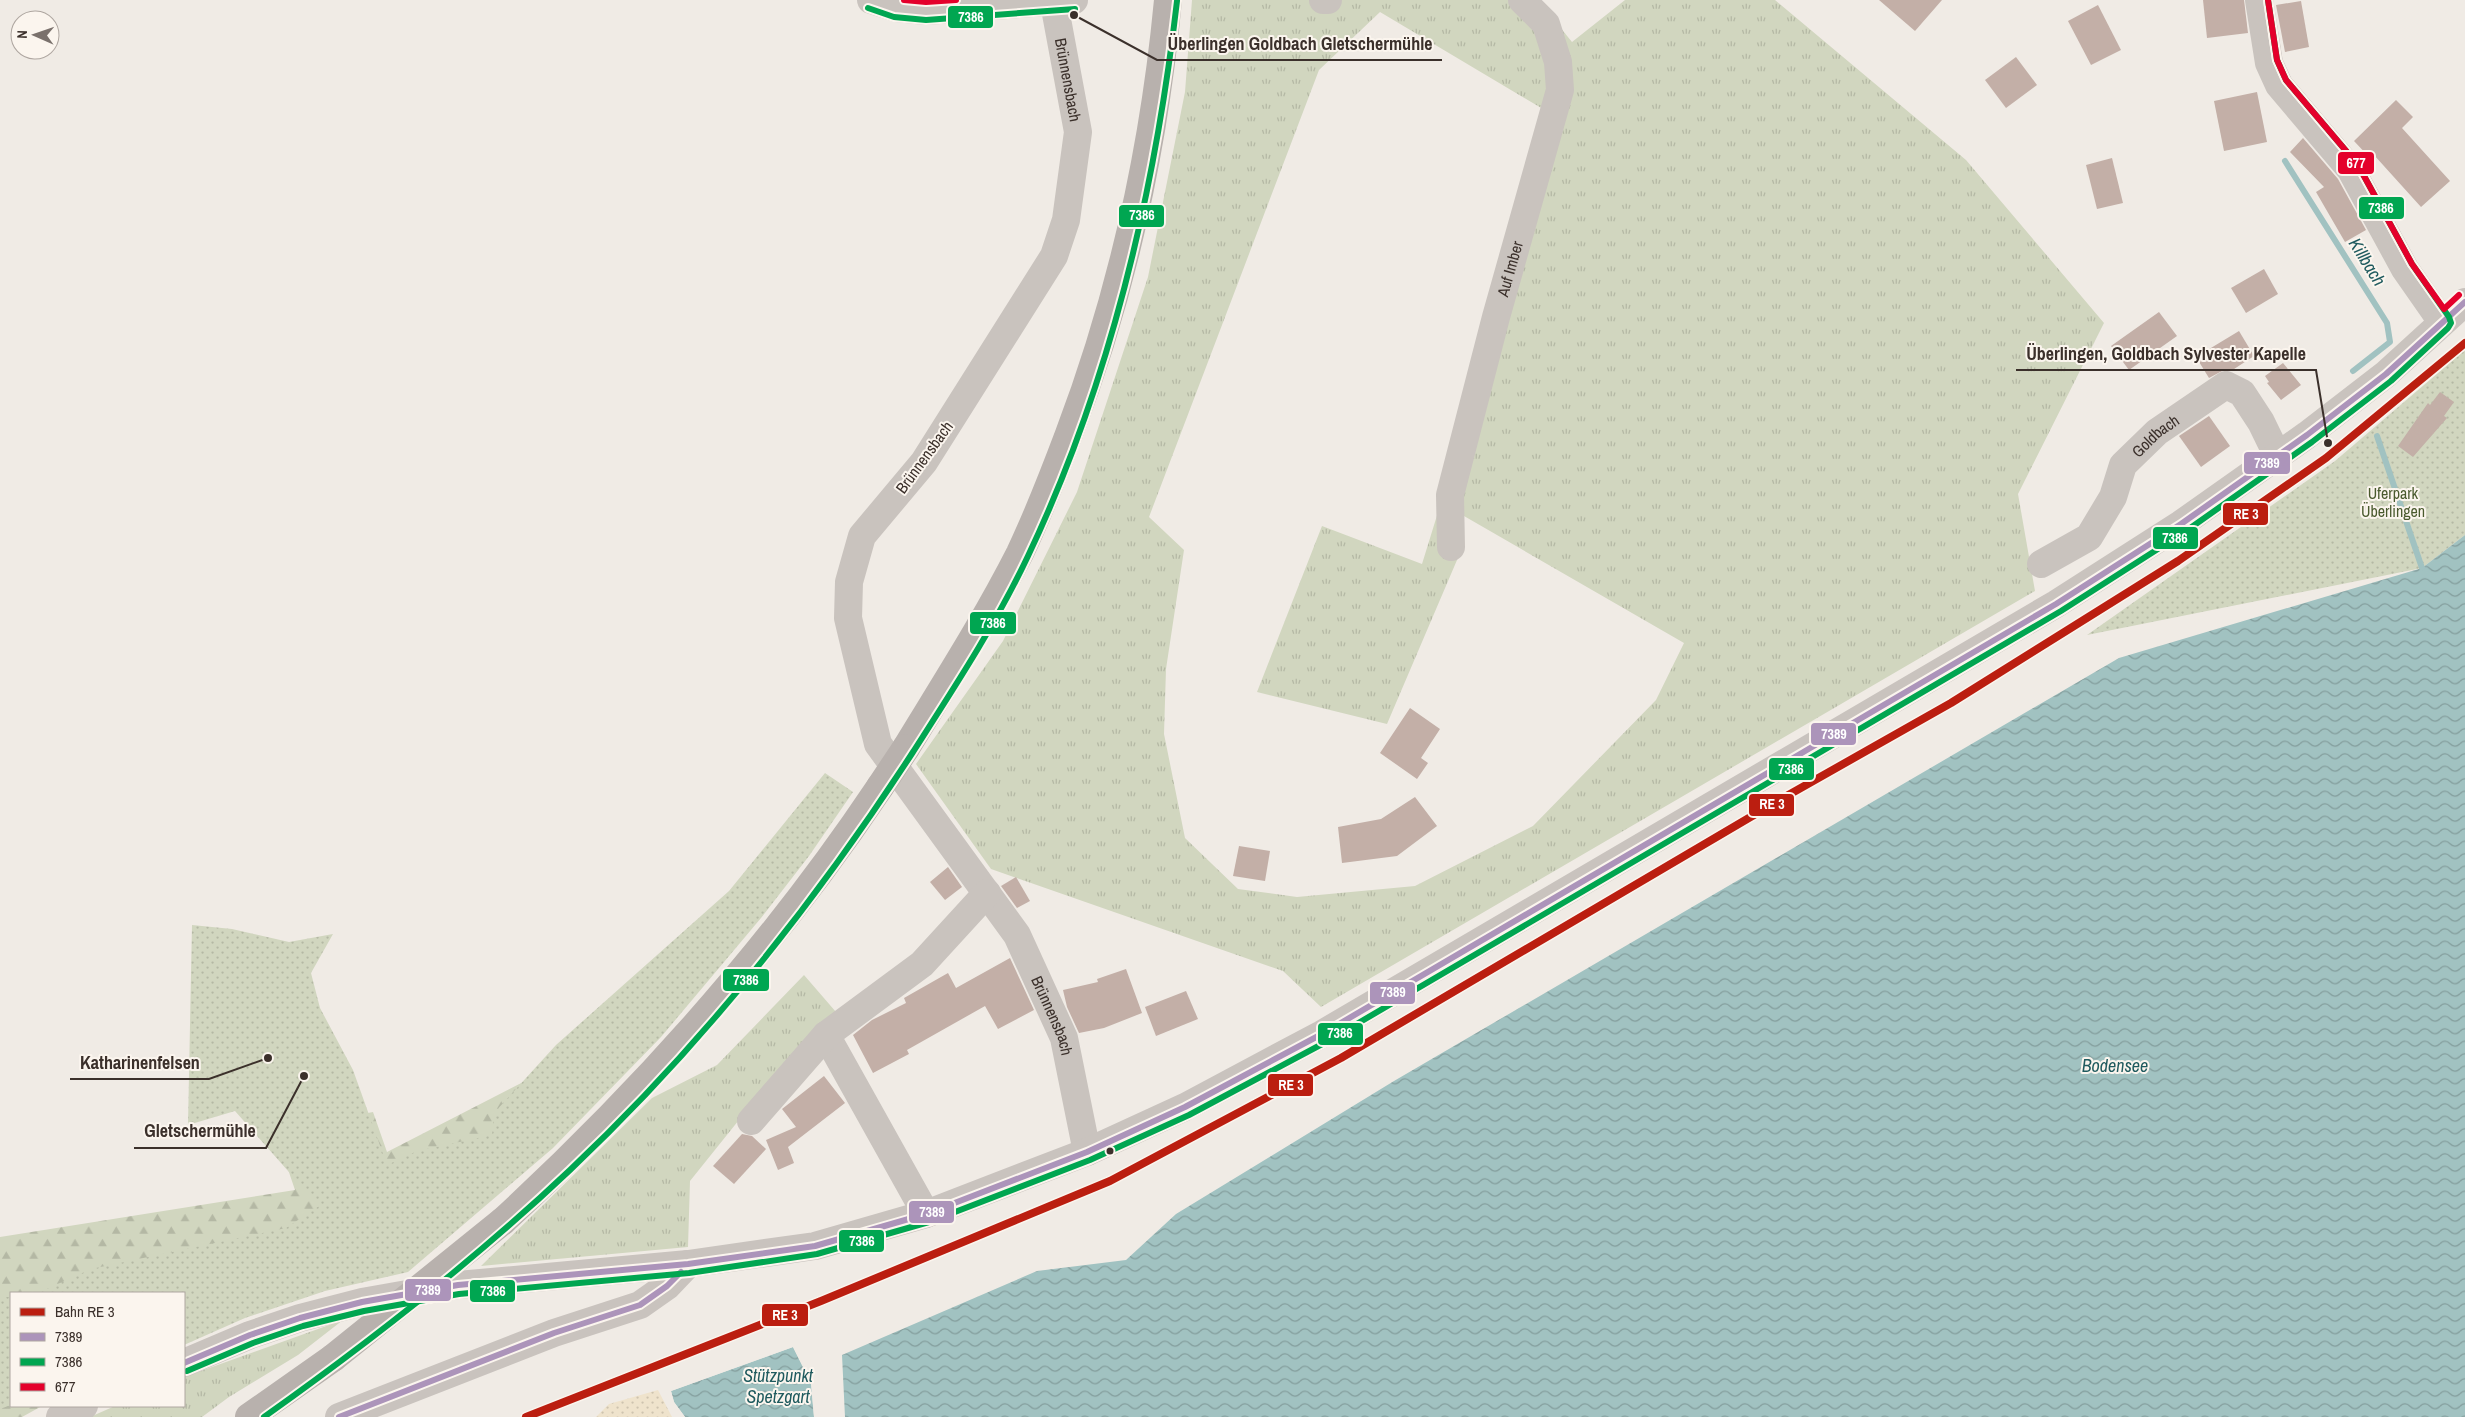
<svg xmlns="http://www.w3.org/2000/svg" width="2465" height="1417" font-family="'Archivo Narrow',sans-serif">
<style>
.grass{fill:url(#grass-tufts);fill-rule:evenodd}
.forest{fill:url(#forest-firs)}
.sand{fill:url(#sand-dots)}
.park{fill:url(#park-dots)}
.water{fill:url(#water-waves)}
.pier{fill:#f0ebe5}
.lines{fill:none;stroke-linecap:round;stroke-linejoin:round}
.stream{stroke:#a1c2c1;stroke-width:6}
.building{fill:#c3afa7}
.minor{stroke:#c9c3be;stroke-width:28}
.major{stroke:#b8b1ad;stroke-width:28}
.major-bridge{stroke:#b8b1ad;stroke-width:28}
.bus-1-casing{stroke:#fbf5ee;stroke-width:10}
.bus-2-casing{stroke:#fbf5ee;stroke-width:10}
.bus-3-casing{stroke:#fbf5ee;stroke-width:10}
.bus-1{stroke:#ac94ba;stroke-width:6}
.bus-2{stroke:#00a651;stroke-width:6}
.bus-3{stroke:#e4002b;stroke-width:6}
.rail-1-casing{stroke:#fbf5ee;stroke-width:11}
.rail-1{stroke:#bb1e10;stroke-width:8}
.bus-dot{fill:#3b302b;stroke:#fbf5ee;stroke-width:2}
.labels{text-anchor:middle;stroke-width:4;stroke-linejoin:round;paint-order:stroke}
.street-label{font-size:16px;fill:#3b302b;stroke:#fbf5ee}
.park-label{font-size:16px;fill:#4a5a2e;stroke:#fbf5ee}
.water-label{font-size:18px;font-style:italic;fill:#1f5a5e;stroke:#fbf5ee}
.leader{fill:none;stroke:#3b302b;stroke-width:2}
.callout-dot{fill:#3b302b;stroke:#fbf5ee;stroke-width:2}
.callout-label{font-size:18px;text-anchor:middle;font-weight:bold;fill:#3b302b;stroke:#fbf5ee;stroke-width:4;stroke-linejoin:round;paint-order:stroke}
.line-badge{stroke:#fbf5ee;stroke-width:2}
.badge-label{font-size:14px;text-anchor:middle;font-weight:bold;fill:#fff}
</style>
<defs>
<pattern id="grass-tufts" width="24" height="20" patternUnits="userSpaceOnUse" patternTransform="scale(1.25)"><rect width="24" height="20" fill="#d1d6bf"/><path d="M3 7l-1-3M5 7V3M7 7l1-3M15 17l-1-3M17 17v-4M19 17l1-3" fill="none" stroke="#b4b8a4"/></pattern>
<pattern id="forest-firs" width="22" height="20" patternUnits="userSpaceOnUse" patternTransform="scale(1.25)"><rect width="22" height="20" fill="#d1d6bf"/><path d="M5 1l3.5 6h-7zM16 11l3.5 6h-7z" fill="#b4b8a4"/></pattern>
<pattern id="sand-dots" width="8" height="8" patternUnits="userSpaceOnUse" patternTransform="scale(1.25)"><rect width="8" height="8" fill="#efe3cc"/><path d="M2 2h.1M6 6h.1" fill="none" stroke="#cec3af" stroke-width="1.8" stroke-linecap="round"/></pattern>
<pattern id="park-dots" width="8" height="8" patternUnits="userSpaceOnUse" patternTransform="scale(1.25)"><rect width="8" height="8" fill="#d1d6bf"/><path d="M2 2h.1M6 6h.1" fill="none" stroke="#b4b8a4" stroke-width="1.8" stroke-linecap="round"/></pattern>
<pattern id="water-waves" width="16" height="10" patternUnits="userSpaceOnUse" patternTransform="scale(1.25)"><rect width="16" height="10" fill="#a1c2c1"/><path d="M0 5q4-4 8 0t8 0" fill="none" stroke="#849e9d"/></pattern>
</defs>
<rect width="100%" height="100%" fill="#f0ebe5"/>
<g class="grass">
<path d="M1192,0H1538L1572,42L1625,0H1775L1966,160L2104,323L2018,494L2035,591L1321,1007L1283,971L991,869L916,764L1003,641L1077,492L1148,277L1185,92ZM1380,12L1543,109L1439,509L1422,564L1322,526L1257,692L1387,724L1460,553L1464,516L1684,643L1656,700L1533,826L1415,886L1297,897L1238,889L1185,838L1164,734L1166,669L1184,550L1149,517L1319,70Z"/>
<path d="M804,975L836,1012L783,1065L690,1181L688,1247L481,1266L652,1098L717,1065Z"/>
<path d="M343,1320L298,1355L229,1397L202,1417H90L115,1406H184V1377Z"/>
</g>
<path class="forest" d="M535,1076L525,1159L184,1293H11V1406H42L22,1417H0V1237L295,1190L275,1131L373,1112L387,1152Z"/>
<path class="sand" d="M658,1390L672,1417H596L609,1404Z"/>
<g class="park">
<path d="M2465,350V535L2422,568L2087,635L2335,461Z"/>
<path d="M825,773L853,792L809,856L761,918L661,1037L553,1148L408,1272L325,1291L245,1318L184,1345V1293H38L91,1269L286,1228L319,1206L235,1111L188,1125L192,925L232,929L289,942L333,934L311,973L320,1008L353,1070L387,1165L417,1151L492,1135L494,1113L556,1045L729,891Z"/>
<path d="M0,1297H11V1405L0,1409Z"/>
</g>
<g class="water">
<path d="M2465,535V1417H845L842,1355L1037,1271L1126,1260L1176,1214L1394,1081L2119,658L2422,568Z"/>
<path d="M793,1347L811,1383L814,1417H685L674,1402L671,1391Z"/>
</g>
<path class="pier" d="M793,1345L813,1383L817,1417H814L811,1383L793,1347L671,1391L674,1402L685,1417H682L671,1403L670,1389Z"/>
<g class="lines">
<g class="stream">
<path d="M2285,161L2387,323L2390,342L2353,371"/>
<path d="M2377,436L2422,568"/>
</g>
</g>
<g class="building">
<path d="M1879,0H1942L1915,31Z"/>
<path d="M2203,0H2244L2248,33L2207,38Z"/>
<path d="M2301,1L2309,47L2285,52L2276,5Z"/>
<path d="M2098,5L2121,50L2091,65L2068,21Z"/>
<path d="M2016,57L2037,85L2006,108L1985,80Z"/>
<path d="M2257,92L2267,142L2224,151L2214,101Z"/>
<path d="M2396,100L2413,117L2402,128L2450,181L2421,207L2374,155L2370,158L2354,141Z"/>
<path d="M2303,138L2338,179L2366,230L2345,242L2316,192L2324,187L2290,152Z"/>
<path d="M2112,158L2123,203L2097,209L2086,165Z"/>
<path d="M2264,269L2278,294L2246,313L2231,288Z"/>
<path d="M2159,312L2177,336L2129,370L2111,346Z"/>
<path d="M2239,331L2254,356L2231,371L2224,370L2209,378L2196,357Z"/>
<path d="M2283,363L2301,385L2281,400L2267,383L2269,382L2265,376Z"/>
<path d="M2440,392L2454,402L2444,416L2447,418L2413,457L2398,446L2428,403L2430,405Z"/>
<path d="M2209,416L2230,446L2201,467L2179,436Z"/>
<path d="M1410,708L1440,729L1421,758L1428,763L1417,779L1380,753Z"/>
<path d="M1415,797L1437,826L1397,856L1342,863L1338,827L1381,819Z"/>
<path d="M1239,846L1270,851L1265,881L1233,876Z"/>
<path d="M948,867L962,887L945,900L930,882Z"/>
<path d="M1016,877L1030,901L1017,908L1001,886Z"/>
<path d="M1010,958L1034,1010L998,1029L985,1006L907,1050L909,1054L873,1073L853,1035L872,1020L906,1003L904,998L948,973L956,988Z"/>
<path d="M1126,969L1142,1013L1104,1028L1079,1033L1067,1007L1063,990L1098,982L1097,979Z"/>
<path d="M1186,991L1198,1019L1156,1036L1145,1007Z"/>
<path d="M824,1076L845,1103L788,1147L794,1163L778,1170L766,1140L796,1127L782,1109Z"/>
<path d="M742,1134L752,1136L766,1149L734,1184L713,1166Z"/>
</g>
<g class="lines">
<g class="minor">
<path d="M871,0L896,8L926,11L1074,0"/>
<path d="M1323,0H1328"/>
<path d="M2259,0L2269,63L2279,85L2351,170L2405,269L2442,322"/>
<path id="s1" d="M1054,3L1078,132L1066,220L1054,256L924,462L862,536L849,582L848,618L878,744L1017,935L1064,1038L1087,1152"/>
<path id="s2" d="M1451,547L1450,495L1496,317L1560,90L1558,62L1546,24L1522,0"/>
<path id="s3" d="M2041,564L2089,537L2113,497L2123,465L2157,432L2226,385L2242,393L2261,422L2278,457"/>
<path d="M826,1035L926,1214"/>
<path d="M751,1121L826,1035L922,964L987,893"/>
<path d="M184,1363L250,1335L300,1318L362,1302L458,1285L688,1264L815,1246L926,1214L1087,1152L1185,1107L1322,1034L2056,604L2181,524L2307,435L2386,374L2465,302"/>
<path d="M60,1417L84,1406"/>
<path d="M339,1417L554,1333L640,1305L667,1286L688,1264"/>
</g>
<g class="major">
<path d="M906,748C945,684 986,620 1020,553C1038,515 1054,474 1069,434C1122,294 1154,149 1168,0"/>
<path d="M503,1221C644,1091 773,947 880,787"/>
<path d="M249,1417L333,1358"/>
</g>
<g class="major-bridge">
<path d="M880,787L906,748"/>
<path d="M333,1358L503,1221"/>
</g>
<defs>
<g id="bus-1">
<path d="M184,1363L250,1335L300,1318L362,1302L458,1285L688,1264L815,1246L926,1214L1087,1152L1185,1107L1322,1034L2056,604L2181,524L2307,435L2386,374L2465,302"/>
<path d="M339,1417L554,1333L640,1305L667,1286L681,1272"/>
</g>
<g id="bus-2">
<path d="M868,8L894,17L926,20L1075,9"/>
<path d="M187,1371L253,1343L303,1326L364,1311L459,1294L689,1273L817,1254L929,1222L1090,1160L1189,1115L1326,1042L2061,611L2186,531L2312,442L2391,381L2448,328L2451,323L2449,317L2412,264L2358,165L2286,80L2277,60L2268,0"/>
<path d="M264,1417C371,1341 475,1260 570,1170C701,1046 815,903 913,752C954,688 996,624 1028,556C1111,381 1155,192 1177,1"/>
</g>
<g id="bus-3">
<path d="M904,0L926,2L956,0"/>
<path d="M2268,0L2277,60L2286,80L2358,165L2412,264L2444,309L2459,295"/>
</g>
</defs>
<use href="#bus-1" class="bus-1-casing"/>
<use href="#bus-2" class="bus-2-casing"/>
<use href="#bus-3" class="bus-3-casing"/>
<use href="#bus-1" class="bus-1"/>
<use href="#bus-2" class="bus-2"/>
<use href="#bus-3" class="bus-3"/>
<defs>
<path id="rail-1" d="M526,1417L821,1301L1110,1181L1341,1058L1776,802L1951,703L2178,561L2326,458L2465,343"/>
</defs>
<use href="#rail-1" class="rail-1-casing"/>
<use href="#rail-1" class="rail-1"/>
</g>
<circle class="bus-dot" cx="1110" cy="1151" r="4.5"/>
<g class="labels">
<g class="street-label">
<text dy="6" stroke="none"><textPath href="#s1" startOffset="78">Brünnensbach</textPath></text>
<text dy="6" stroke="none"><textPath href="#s2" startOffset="286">Auf Imber</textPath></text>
<text dy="6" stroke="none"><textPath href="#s3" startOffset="179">Goldbach</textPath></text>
<text transform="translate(924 457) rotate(-54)" y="6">Brünnensbach</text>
<text dy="6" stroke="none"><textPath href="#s1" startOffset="1136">Brünnensbach</textPath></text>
</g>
<g class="park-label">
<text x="2393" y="499">Uferpark<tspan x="2393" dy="18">Überlingen</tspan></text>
</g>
<g class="water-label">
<text transform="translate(2367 262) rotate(58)" y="6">Killbach</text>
<text x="2115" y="1072">Bodensee</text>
<text x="778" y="1382">Stützpunkt<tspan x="778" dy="21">Spetzgart</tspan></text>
</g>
</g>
<path class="leader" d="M1074 15L1157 60H1442M2328 443L2316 370H2016M268 1058L209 1079H70M304 1076L266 1148H134"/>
<g class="callout-dot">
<circle cx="1074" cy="15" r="5"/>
<circle cx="2328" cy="443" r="5"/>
<circle cx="268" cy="1058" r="5"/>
<circle cx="304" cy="1076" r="5"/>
</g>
<g class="callout-label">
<text x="1300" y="50">Überlingen Goldbach Gletschermühle</text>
<text x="2166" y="360">Überlingen, Goldbach Sylvester Kapelle</text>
<text x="140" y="1069">Katharinenfelsen</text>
<text x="200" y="1137">Gletschermühle</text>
</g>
<g class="line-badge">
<rect x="947" y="5" width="47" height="24" rx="5" fill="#00a651"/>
<rect x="2337" y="151" width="38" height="24" rx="5" fill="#e4002b"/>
<rect x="2358" y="196" width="47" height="24" rx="5" fill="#00a651"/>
<rect x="1118" y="204" width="47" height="24" rx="5" fill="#00a651"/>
<rect x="2243" y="451" width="48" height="24" rx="5" fill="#ac94ba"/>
<rect x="2222" y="502" width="47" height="24" rx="5" fill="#bb1e10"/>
<rect x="2152" y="526" width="47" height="24" rx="5" fill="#00a651"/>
<rect x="969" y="611" width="48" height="24" rx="5" fill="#00a651"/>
<rect x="1810" y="722" width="47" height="24" rx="5" fill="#ac94ba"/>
<rect x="1768" y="757" width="47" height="24" rx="5" fill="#00a651"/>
<rect x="1748" y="793" width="47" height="24" rx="5" fill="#bb1e10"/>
<rect x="722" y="968" width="48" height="24" rx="5" fill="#00a651"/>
<rect x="1369" y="981" width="47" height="24" rx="5" fill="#ac94ba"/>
<rect x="1317" y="1022" width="47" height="24" rx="5" fill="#00a651"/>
<rect x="1267" y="1073" width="47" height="24" rx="5" fill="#bb1e10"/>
<rect x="908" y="1200" width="47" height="24" rx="5" fill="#ac94ba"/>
<rect x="838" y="1229" width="47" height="24" rx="5" fill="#00a651"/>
<rect x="404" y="1278" width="48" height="24" rx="5" fill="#ac94ba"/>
<rect x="469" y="1279" width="47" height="24" rx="5" fill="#00a651"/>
<rect x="761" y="1303" width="48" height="24" rx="5" fill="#bb1e10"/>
</g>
<g class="badge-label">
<text x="971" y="22">7386</text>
<text x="2356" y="168">677</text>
<text x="2381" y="213">7386</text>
<text x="1142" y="220">7386</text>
<text x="2267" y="468">7389</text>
<text x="2246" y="519">RE 3</text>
<text x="2175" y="543">7386</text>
<text x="993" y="628">7386</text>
<text x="1834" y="739">7389</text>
<text x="1791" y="774">7386</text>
<text x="1772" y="809">RE 3</text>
<text x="746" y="985">7386</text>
<text x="1393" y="997">7389</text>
<text x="1340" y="1038">7386</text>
<text x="1291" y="1090">RE 3</text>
<text x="932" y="1217">7389</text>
<text x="862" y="1246">7386</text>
<text x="428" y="1295">7389</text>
<text x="493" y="1296">7386</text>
<text x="785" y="1320">RE 3</text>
</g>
<rect x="10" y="1292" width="175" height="115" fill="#fbf5ee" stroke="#aea6a0"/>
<rect x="20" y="1308" width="25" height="8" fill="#bb1e10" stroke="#aea6a0"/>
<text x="55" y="1317" font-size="15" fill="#3b302b">Bahn RE 3</text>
<rect x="20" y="1333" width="25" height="8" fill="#ac94ba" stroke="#aea6a0"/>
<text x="55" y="1342" font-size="15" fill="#3b302b">7389</text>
<rect x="20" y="1358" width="25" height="8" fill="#00a651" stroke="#aea6a0"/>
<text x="55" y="1367" font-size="15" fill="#3b302b">7386</text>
<rect x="20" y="1383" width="25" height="8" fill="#e4002b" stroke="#aea6a0"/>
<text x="55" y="1392" font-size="15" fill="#3b302b">677</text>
<g transform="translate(35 35) rotate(272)"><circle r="24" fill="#fbf5ee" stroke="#aea6a0"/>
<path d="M0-4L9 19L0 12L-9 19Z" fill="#7a716c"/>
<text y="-8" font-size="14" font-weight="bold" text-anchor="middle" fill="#3b302b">N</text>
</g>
</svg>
